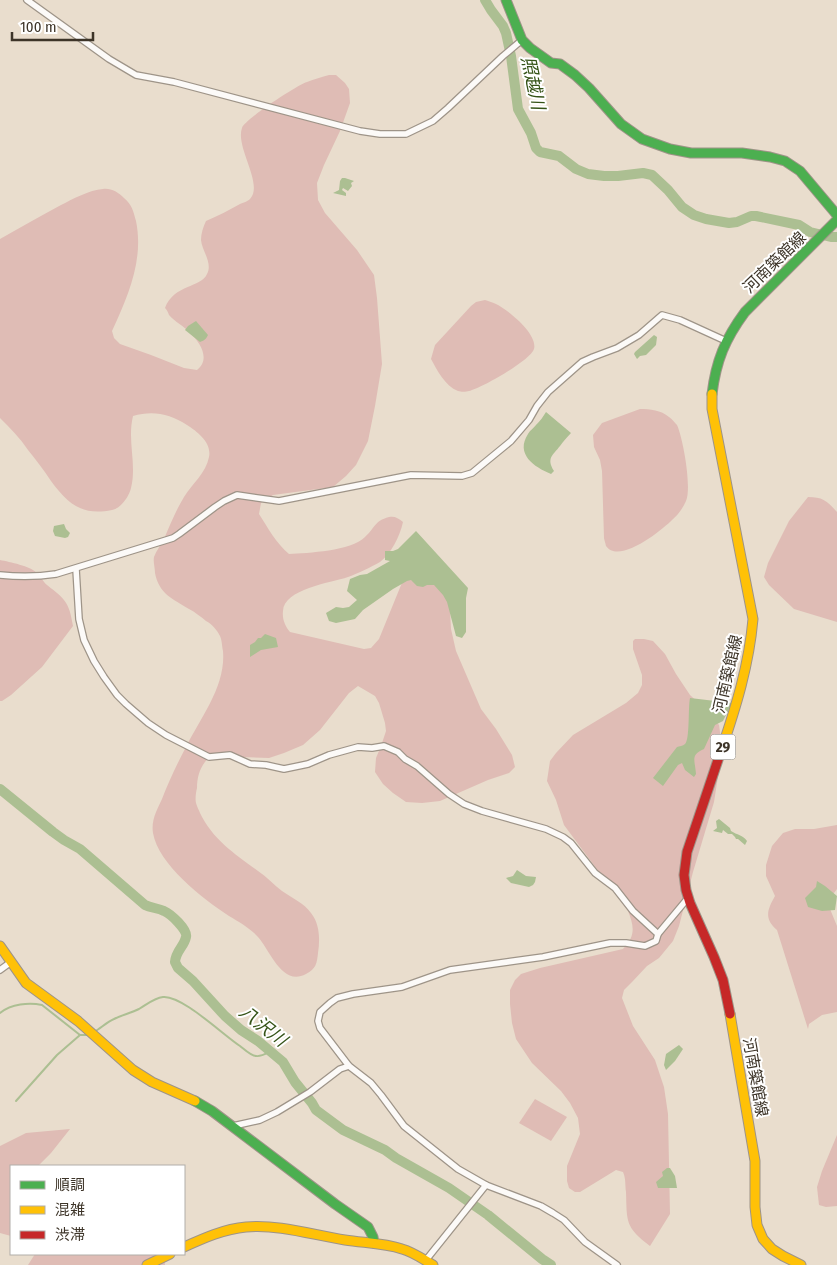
<svg xmlns="http://www.w3.org/2000/svg" width="837" height="1265" font-family="'Fira Sans Condensed','Noto Sans JP',sans-serif">
<style>
.green{fill:#dfbcb5}
.water{fill:#acbf92}
.lines{fill:none;stroke-linecap:round;stroke-linejoin:round}
.stream{stroke:#acbf92;stroke-width:2}
.river{stroke:#acbf92;stroke-width:10}
.street-casing{stroke:#9e9488;stroke-width:8}
.fast-casing{stroke:#9e9488;stroke-width:11}
.slow-casing{stroke:#9e9488;stroke-width:11}
.jam-casing{stroke:#9e9488;stroke-width:11}
.street{stroke:#fcfaf8;stroke-width:5.5}
.fast{stroke:#4caf50;stroke-width:9}
.slow{stroke:#ffc107;stroke-width:9}
.jam{stroke:#c62828;stroke-width:9}
.labels{text-anchor:middle;stroke-width:4;stroke-linejoin:round;paint-order:stroke}
.shield{fill:#fff;stroke:#777168;stroke-width:1}
.shield-label{font-size:15px;font-weight:bold;fill:#3d3428}
.street-label{font-size:16px;fill:#3d3428;stroke:#fff}
.water-label{font-size:18px;font-style:italic;fill:#355317;stroke:#fff}
</style>
<rect width="100%" height="100%" fill="#e9ddcd"/>
<g class="green">
<path d="M329,75H336L345,83L349,89L350,103L340,131L324,165L317,183L318,200L325,213L357,250L374,275L377,298L382,364L375,406L368,441L356,465L346,476L333,487L273,495L261,503L259,514C268,528 276,543 289,554C308,553 351,551 365,537C375,528 374,521 389,517C395,516 398,518 403,522C400,536 391,554 380,562C371,567 357,574 348,577C330,583 284,589 283,611C282,619 285,626 290,632L364,649L371,648L379,639L408,568L443,578L450,610L451,629L456,651L481,709L496,729L512,755L515,767L509,773L488,780L440,801L422,803L406,802L393,793L383,784L375,772L376,758L381,746L386,731L385,723L379,703L375,696L358,686L349,693L320,730L303,745L284,753L269,758L211,756C201,764 197,775 197,788C196,792 195,799 196,803C197,807 199,810 200,813C213,840 235,854 258,871C267,877 274,885 282,891C292,898 304,903 311,913C320,924 320,940 318,953C317,963 316,969 306,974C282,987 270,950 258,937C250,928 239,922 229,916C203,899 158,864 153,833C151,820 157,810 162,799C169,781 177,764 186,747C201,717 226,686 223,651C222,647 222,640 220,636C217,630 212,624 206,621C201,617 195,612 189,609C173,599 159,594 155,573C155,568 153,562 154,557C156,551 161,545 164,539C170,525 176,510 184,497C192,484 206,473 209,457C212,443 198,432 187,425C170,414 153,410 133,416C127,441 137,464 131,488C129,497 120,509 112,510C82,516 68,504 51,481C44,470 36,460 28,450C20,438 10,428 0,418V239C20,228 40,216 61,205C73,199 89,190 103,189C111,188 118,192 124,198C132,205 133,210 136,221C144,260 128,296 112,331L114,338L120,344L151,355L184,368L197,370C211,359 200,342 190,333C184,326 175,322 169,315C168,312 167,310 165,308C174,284 201,288 207,274C213,263 202,251 201,240C201,234 203,227 206,221C218,216 229,210 240,204C243,203 248,201 250,199C264,184 235,147 242,128C244,120 297,85 307,82C314,79 322,77 329,75Z"/>
<path d="M485,300C488,301 492,302 496,304C508,310 538,334 534,349C530,361 481,388 469,391C466,392 461,392 458,391C445,386 437,370 431,359L435,345L471,306L476,302Z"/>
<path d="M640,409C650,409 661,410 669,417C672,419 675,423 677,425C683,438 692,488 686,501C683,508 678,515 672,520C662,530 619,565 606,546C606,545 604,539 604,538L602,471L600,460L594,447L593,435L602,423Z"/>
<path d="M808,497C823,497 827,501 837,512V622L794,609L769,585L764,577L768,563L789,521Z"/>
<path d="M0,560C10,562 30,566 37,573C41,576 43,582 47,585C66,600 69,602 73,626L42,667L11,695L2,701H0Z"/>
<path d="M635,639H644L653,641L665,654L676,674L690,695L709,713L719,725L721,739L722,751L714,802L693,872L679,926L673,941L659,958L647,966L632,982L624,990L622,998L633,1026L655,1060L664,1087L668,1114L670,1214L650,1246C625,1227 627,1222 626,1192C625,1185 626,1179 623,1172L616,1170L580,1192H575L569,1188L567,1181V1166L580,1134L578,1118L570,1103L561,1091L532,1063L516,1039L512,1023L510,1004V990L515,980L521,974L540,968L623,949C636,936 634,926 628,911L564,825L556,800L547,781L550,761L556,753L573,735L626,703L638,693L642,685V675L633,649V641Z"/>
<path d="M837,825V889L831,897L830,909L837,926V1012L822,1015L809,1024L808,1029L777,930C764,919 767,910 775,896L766,876V865L772,846L783,833L795,829H814Z"/>
<path d="M535,1099L567,1117L551,1141L519,1123Z"/>
<path d="M70,1129L51,1153L38,1166H11V1236L0,1233V1146L26,1133Z"/>
<path d="M837,1135V1206L826,1207L819,1205L817,1187L822,1171Z"/>
<path d="M35,1254H164L165,1265H28Z"/>
</g>
<g class="water">
<path d="M342,178H345L354,181L351,183L352,186L348,191L343,188L342,190L346,193V196L333,193L339,190L340,181Z"/>
<path d="M196,321L208,335C206,339 205,340 200,342L185,330L188,326Z"/>
<path d="M654,335L657,337L656,345L646,355L640,356L637,359L634,354L635,352Z"/>
<path d="M546,412L571,433C567,437 563,442 560,446C553,455 546,458 554,471L551,474C534,467 515,454 528,434C530,430 534,428 536,425C540,421 543,417 546,412Z"/>
<path d="M64,524L66,529L70,533L68,537L65,538L55,536L53,531L54,526Z"/>
<path d="M416,531L468,588L466,598V632L462,638L456,636L447,602L443,595L434,585H427L423,587L417,586L411,580L407,581L393,589L363,610L355,619L336,623L329,621L326,613L336,607L343,608L349,607L357,600L347,591L350,579L360,575L367,574L390,561L385,560V551H393L398,549Z"/>
<path d="M265,634L276,638L278,647L261,650L250,657V645L255,642L258,638H261Z"/>
<path d="M690,698L732,703L723,721L715,725L704,749C690,755 695,760 696,774L694,777L685,770L682,763L678,765L663,786L653,778L677,747C679,746 683,746 685,744C690,740 688,707 690,698Z"/>
<path d="M719,819L730,828L731,831C737,835 743,835 747,841L745,845L738,839H736L735,837L732,834H728L723,830L722,833L713,831L717,828L716,821Z"/>
<path d="M517,870L526,876L536,877L535,882L533,885L529,887L511,883L506,878L513,876Z"/>
<path d="M817,881L825,886L837,896L835,910L822,911L808,907L805,898L816,887Z"/>
<path d="M679,1045L683,1049L675,1061L666,1070L664,1065L666,1054Z"/>
<path d="M667,1168H670L675,1176L677,1188H658L656,1182L663,1176L662,1172Z"/>
</g>
<g class="lines">
<g class="stream">
<path d="M0,1013C11,1004 29,1002 42,1005L80,1035"/>
<path d="M94,1032C101,1028 107,1022 114,1019C122,1015 131,1013 139,1009C146,1005 154,998 163,997C182,995 223,1035 240,1046C245,1050 251,1056 256,1056C261,1057 267,1053 271,1051"/>
<path d="M16,1101L57,1055L80,1035H88"/>
</g>
<g class="river">
<path d="M485,0L491,10L503,26L506,33L511,56L518,109L531,133L536,148L540,152L559,156L576,169L588,174L604,176H618L643,173L652,175L668,190L682,207L694,215L706,219L729,223L737,222L751,216H756L799,225L810,232L831,237H837"/>
<path d="M0,789L53,832L64,840L80,849L145,905C151,908 158,908 164,911C171,914 188,930 186,937C184,947 176,950 175,962L178,968L193,981L225,1016L241,1030L258,1041L283,1062L295,1082L312,1103L316,1110L343,1130L385,1150L396,1158L449,1188L488,1215L542,1259L551,1265"/>
</g>
<defs>
<g id="street">
<path d="M27,0L109,59L136,75L174,82L360,131L380,134H406L433,121L448,108L503,56L522,40"/>
<path d="M76,569L79,619L84,640L94,661L104,677L117,695L126,704L148,723L166,735L209,757L230,755L250,764L266,765L284,769L308,764L329,755L358,747L372,748L384,746L398,752L405,759L417,766L449,794L464,804L482,811L546,829L563,837L571,843L595,873L615,888L633,911L658,934"/>
<path d="M0,575C19,577 37,577 56,574L173,538L179,534L215,507L224,501L237,495L279,501L411,475L462,476L472,473L511,441L529,420L537,406L548,392L582,362L593,357L617,348L639,335L662,315L680,320L726,341"/>
<path d="M0,970L11,962"/>
<path d="M233,1126L260,1120L277,1112L310,1092L340,1069L349,1066"/>
<path d="M426,1260L486,1185"/>
<path d="M617,1265L585,1242L564,1220L553,1213L541,1206L486,1185L458,1169L404,1126L381,1095L371,1083L349,1066L320,1028L318,1021L320,1012L330,1003L337,998L353,994L402,987L450,970L543,957L610,943H626L645,946L656,941L658,934L688,898"/>
</g>
<g id="fast">
<path d="M506,0L522,40L530,48L551,63L560,64L575,75L589,88L621,124L642,139L670,149L691,153H742L770,157L785,161L800,171L837,215"/>
<path d="M712,394C716,361 725,339 745,312L837,220"/>
<path d="M195,1101L212,1111L335,1204L368,1227L373,1237L374,1243"/>
</g>
<g id="slow">
<path d="M712,394V409L753,619C749,665 736,707 721,751"/>
<path d="M0,946L26,983L78,1021L133,1070L152,1082L195,1101"/>
<path d="M730,1014L755,1161V1207L757,1225L763,1239L772,1249L783,1256L801,1265"/>
<path d="M184,1247C204,1238 224,1229 246,1227C279,1224 313,1235 345,1240C364,1243 384,1243 402,1249C413,1252 423,1259 433,1265"/>
<path d="M147,1265L170,1254"/>
</g>
<path id="jam" d="M721,751L687,852L684,875L686,890L690,903L714,957L723,980L730,1014"/>
</defs>
<use href="#street" class="street-casing"/>
<use href="#fast" class="fast-casing"/>
<use href="#slow" class="slow-casing"/>
<use href="#jam" class="jam-casing"/>
<use href="#street" class="street"/>
<use href="#fast" class="fast"/>
<use href="#slow" class="slow"/>
<use href="#jam" class="jam"/>
</g>
<g class="labels">
<rect class="shield" x="710.5" y="734.5" width="25" height="25" rx="4"/>
<g class="shield-label">
<text x="723" y="752">29</text>
</g>
<g class="street-label">
<text transform="translate(774 262) rotate(-44)" y="6">河南築館線</text>
<text transform="translate(727 674) rotate(-77)" y="6">河南築館線</text>
<text transform="translate(756 1077) rotate(80)" y="6">河南築館線</text>
</g>
<g class="water-label">
<text transform="translate(533 83) rotate(78)" y="6">照越川</text>
<text transform="translate(263 1026) rotate(38)" y="6">八沢川</text>
</g>
</g>
<rect x="10" y="1165" width="175" height="90" fill="#ffffff" stroke="#b1aea9"/>
<rect x="20" y="1181" width="25" height="8" fill="#4caf50" stroke="#b1aea9"/>
<text x="55" y="1190" font-size="15" fill="#3d3428">順調</text>
<rect x="20" y="1206" width="25" height="8" fill="#ffc107" stroke="#b1aea9"/>
<text x="55" y="1215" font-size="15" fill="#3d3428">混雑</text>
<rect x="20" y="1231" width="25" height="8" fill="#c62828" stroke="#b1aea9"/>
<text x="55" y="1240" font-size="15" fill="#3d3428">渋滞</text>
<path d="M12 32v8h81v-8" fill="none" stroke="#3d3428" stroke-width="2.5"/>
<text x="20" y="32" font-size="15" fill="#3d3428" stroke="#ffffff" stroke-width="4" paint-order="stroke">100 m</text>
</svg>
